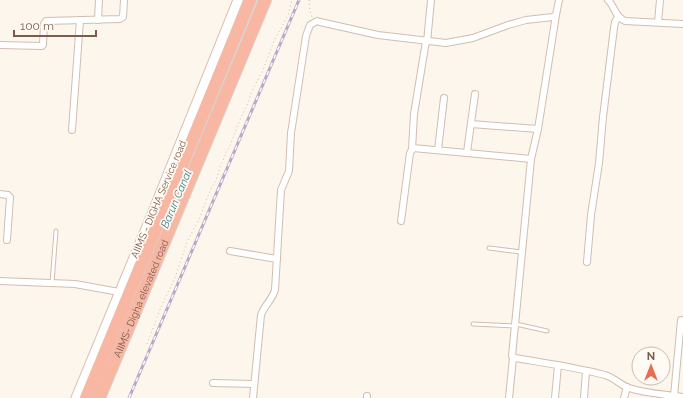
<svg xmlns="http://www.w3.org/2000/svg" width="683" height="398" font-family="Raleway,sans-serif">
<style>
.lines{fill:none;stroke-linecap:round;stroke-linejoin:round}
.service-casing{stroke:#d1beb0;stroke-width:5}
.minor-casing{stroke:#d1beb0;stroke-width:8}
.secondary-casing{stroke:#d6c0b0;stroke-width:11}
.motorway-casing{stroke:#dad1cd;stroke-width:14}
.path{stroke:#d9b8a5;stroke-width:1;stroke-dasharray:1 3;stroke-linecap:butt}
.service{stroke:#fff;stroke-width:3}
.minor{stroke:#fff;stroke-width:6}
.secondary{stroke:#fff;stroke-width:9}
.motorway{stroke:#f7b7a3;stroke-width:12}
.rail-casing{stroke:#b9a8c9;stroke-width:3}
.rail{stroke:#fffaf3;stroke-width:1.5;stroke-dasharray:4.5;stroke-linecap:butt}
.labels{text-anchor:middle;stroke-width:3.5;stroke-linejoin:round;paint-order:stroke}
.street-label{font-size:10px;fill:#7a5c4d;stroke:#fffaf3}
.water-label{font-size:11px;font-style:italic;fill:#437c86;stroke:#fffaf3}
</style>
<rect width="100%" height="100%" fill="#fdf6ec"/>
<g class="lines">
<defs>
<g id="service">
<path d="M489,248L521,252"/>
<path d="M52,283L56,231"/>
<path d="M473,324L515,326"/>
<path d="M516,324L547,331"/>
</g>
<g id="minor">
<path d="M608,0C615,7 615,17 625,21L683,24"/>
<path d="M556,15L538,129L531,159L512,356L515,358C545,363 575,367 605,375C615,378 620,385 629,388C647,394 665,394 683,397"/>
<path d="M98,20L99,0"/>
<path d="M658,22L660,0"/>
<path d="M427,42L431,0"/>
<path d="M0,45L42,46L43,45L44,24L46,21L120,19L123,17L124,0"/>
<path d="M471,124L538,129"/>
<path d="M72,130L80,20"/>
<path d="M412,149L414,114L426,41"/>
<path d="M438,150L444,98"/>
<path d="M467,152L475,94"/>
<path d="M0,194L8,195L10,197L7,240"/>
<path d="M401,221L410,153L413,148L531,159"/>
<path d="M230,251L277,259"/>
<path d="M587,262L591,215L599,163L603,117L614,28L615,22L618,17"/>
<path d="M0,281L75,284L119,292"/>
<path d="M213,383L254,384"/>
<path d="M674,396L681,320"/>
<path d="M253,398L261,315C264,306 272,300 275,290L281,190L289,171L291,133L306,36L310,25L317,21L320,22L378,35L446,43L473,38L508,25L526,20L553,17L556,15L559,0"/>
<path d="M367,398V396"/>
<path d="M509,398L513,358"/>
<path d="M555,398L558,365"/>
<path d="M584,398L586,371"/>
<path d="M624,398L627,387"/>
</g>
<path id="secondary" d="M76,398L150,219L238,0"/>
<g id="motorway">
<path d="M86,398L250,0"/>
<path id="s1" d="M99,398L265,0"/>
</g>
</defs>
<use href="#service" class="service-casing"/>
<use href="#minor" class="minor-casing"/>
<use href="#secondary" class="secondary-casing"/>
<use href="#motorway" class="motorway-casing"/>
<g class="path">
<path d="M309,0L310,11L312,17"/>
<path d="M147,344L161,307L175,278L187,242L200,217L211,188L216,181L221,164L225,157V154L230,146L238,124L247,105L252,91L263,70L274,41L288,15L292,0"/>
</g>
<use href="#service" class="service"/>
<use href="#minor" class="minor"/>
<use href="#secondary" class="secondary"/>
<use href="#motorway" class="motorway"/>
<defs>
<path id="rail" d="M129,398L299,0"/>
</defs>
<use href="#rail" class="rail-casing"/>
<use href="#rail" class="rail"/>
</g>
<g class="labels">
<g class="street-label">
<text transform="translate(158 199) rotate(-67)" y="4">AIIMS - DIGHA Service road</text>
<text dy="4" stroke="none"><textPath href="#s1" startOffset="108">AIIMS- Digha elevated road</textPath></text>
</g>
<g class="water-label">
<text transform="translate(176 199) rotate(-67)" y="4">Barun Canal</text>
</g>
</g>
<g transform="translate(651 366)"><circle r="19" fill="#fffaf3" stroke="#cabbb1"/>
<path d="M0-3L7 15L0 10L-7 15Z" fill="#e76f51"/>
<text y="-6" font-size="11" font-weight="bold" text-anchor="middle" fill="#7a5c4d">N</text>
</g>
<path d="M14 30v6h82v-6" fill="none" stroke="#7a5c4d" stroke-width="2"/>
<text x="20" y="30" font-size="12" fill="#7a5c4d" stroke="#fffaf3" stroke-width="3" paint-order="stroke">100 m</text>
</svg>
